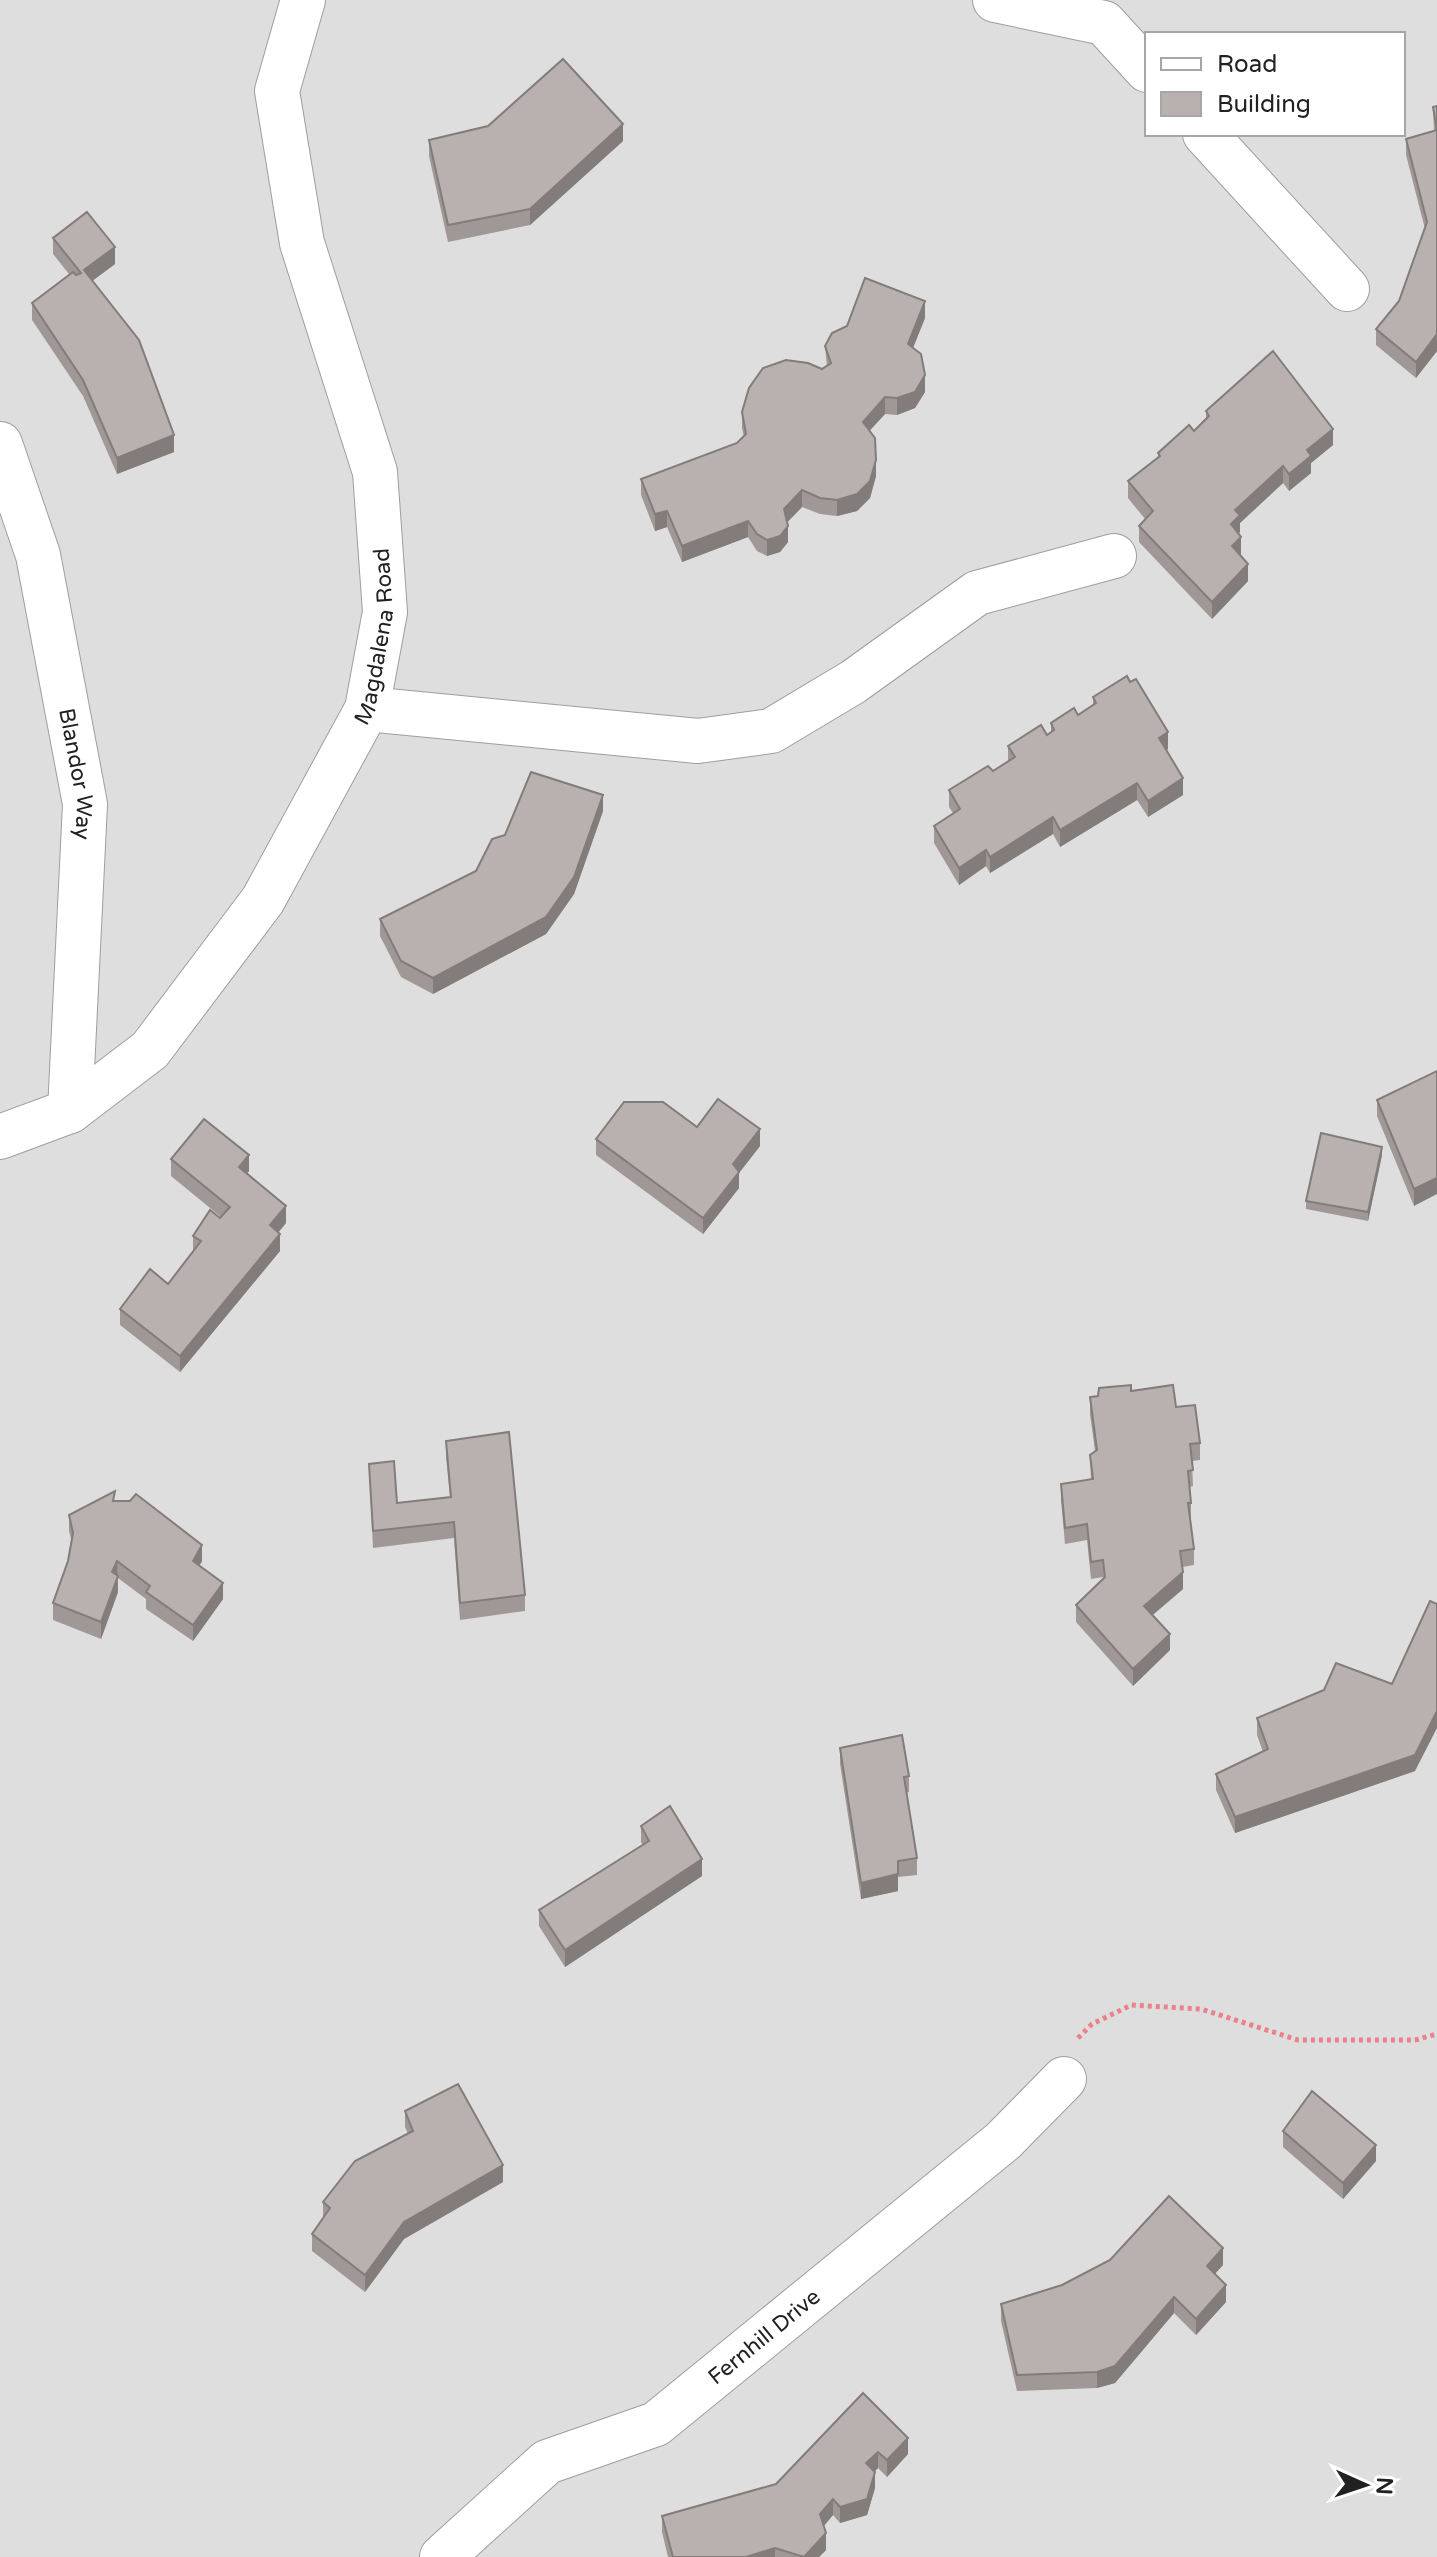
<svg xmlns="http://www.w3.org/2000/svg" width="1437" height="2557" font-family="'Varela Round',sans-serif">
<style>
.residential{fill:#dfdedf;fill-rule:evenodd}
.lines{fill:none;stroke-linecap:round;stroke-linejoin:round}
.minor-casing{stroke:#9e9e9e;stroke-width:46}
.path{stroke:#ea818b;stroke-width:5;stroke-dasharray:4 4;stroke-linecap:butt}
.minor{stroke:#fff;stroke-width:44}
.wall{fill:#9f9896}
.shaded-wall{fill:#827c7a}
.building{fill:#b9b1af;stroke:#827c7a;stroke-width:2}
.labels{text-anchor:middle;stroke-width:7;stroke-linejoin:round;paint-order:stroke}
.street-label{font-size:22px;fill:#212121;stroke:#fff}
</style>
<rect width="100%" height="100%" fill="#f0ede9"/>
<path class="residential" d="M0,0H1437V2557H0ZM1147,34H1403V134H1147Z"/>
<g class="lines">
<defs>
<g id="minor">
<path d="M995,0L1104,23L1147,70"/>
<path d="M1205,134L1347,289"/>
<path id="s1" d="M0,444L38,555L85,804L70,1111"/>
<path d="M367,709L698,741L771,731L853,682L977,593L1114,556"/>
<path id="s2" d="M0,1137L70,1111L150,1050L263,900L367,709L385,612L375,472L302,243L277,91L303,0"/>
<path id="s3" d="M442,2557L547,2462L656,2424L1003,2141L1064,2079"/>
</g>
</defs>
<use href="#minor" class="minor-casing"/>
<path class="path" d="M1078,2038L1092,2024L1131,2005L1201,2009L1298,2040H1415L1437,2034"/>
<use href="#minor" class="minor"/>
</g>
<g class="wall">
<path d="M1437,106V351L1416,378L1376,345V329L1399,301L1425,229L1406,155V139L1434,131L1433,107Z"/>
<path d="M429,140L623,141L530,225L448,242L429,156Z"/>
<path d="M53,238L115,264L92,281L174,452L117,474L83,396L32,320V303L69,274L53,254Z"/>
<path d="M925,318L913,348L925,392L915,408L897,415L885,414L869,431L876,476L870,498L857,511L837,516L820,514L802,507L788,522V542L780,552L767,556L757,551L748,537L682,562L667,527L655,531L641,495V479L737,443L744,437L742,428V412L827,366L825,346Z"/>
<path d="M1206,411L1333,445L1311,463V473L1289,491L1283,483L1240,523V532L1238,534L1241,554L1240,555L1248,581L1212,619L1139,542V526L1145,519L1128,498V481L1158,458V453L1194,431L1206,418Z"/>
<path d="M1093,697L1168,749L1166,750L1183,795L1148,817L1137,800L1060,847L1053,834L990,873L986,866L959,885L934,843V826L953,813L949,807V790L993,771L1008,761V746L1051,733V723L1078,715L1093,705Z"/>
<path d="M603,811L574,894L546,934L433,994L401,977L380,936V919Z"/>
<path d="M1437,1071L1414,1206L1377,1116V1100Z"/>
<path d="M697,1127L760,1146L739,1173V1188L703,1234L596,1155V1139Z"/>
<path d="M1382,1155L1368,1221L1306,1209V1201Z"/>
<path d="M171,1159L249,1171L247,1173L286,1223L278,1233L280,1251L180,1372L120,1325V1309L168,1284L193,1251V1236L221,1217L171,1176Z"/>
<path d="M1131,1391L1176,1407L1200,1443V1460L1192,1461L1193,1486L1190,1487L1191,1503V1520H1190L1194,1549V1565L1182,1567L1183,1589L1153,1615L1170,1650L1133,1686L1076,1622V1605L1103,1579V1577L1091,1579L1087,1540L1065,1544L1061,1500V1484L1091,1480L1090,1455L1095,1451L1090,1414V1397Z"/>
<path d="M446,1441L525,1595V1611L460,1620L454,1538L373,1548L369,1464L397,1503L450,1497L446,1457Z"/>
<path d="M115,1501L202,1561L199,1566L223,1599L193,1641L146,1609V1599L118,1578V1592L101,1639L53,1620V1603L68,1561L72,1542L69,1531V1515Z"/>
<path d="M1392,1684L1415,1771L1235,1833L1216,1790V1774L1263,1752L1257,1735V1718Z"/>
<path d="M840,1748L909,1776V1792L906,1793L917,1858V1875L898,1877V1891L861,1899L840,1764Z"/>
<path d="M641,1826L702,1876L565,1967L539,1926V1910L643,1845L641,1842Z"/>
<path d="M405,2111L503,2182L404,2239L365,2292L312,2251V2234L323,2218V2202L408,2134L405,2127Z"/>
<path d="M1283,2131L1376,2161L1343,2199L1283,2147Z"/>
<path d="M1223,2265L1215,2274L1226,2302L1196,2335L1174,2313L1115,2383L1097,2388L1017,2391L1001,2321V2304Z"/>
<path d="M863,2393L908,2454L887,2477L878,2468L875,2471V2488L867,2515L840,2523L833,2515L824,2526L826,2550L819,2557H668L662,2532V2516L776,2484Z"/>
</g>
<g class="shaded-wall">
<path d="M623,124V141L530,225V209Z"/>
<path d="M115,247V264L84,287V270Z"/>
<path d="M925,301V318L908,360V344Z"/>
<path d="M1437,334V351L1416,378V362Z"/>
<path d="M925,375V392L915,408L897,415V398Z"/>
<path d="M885,397V414L863,438V422Z"/>
<path d="M1333,429V445L1311,463V473L1289,491V474L1307,450Z"/>
<path d="M174,435V452L117,474V458Z"/>
<path d="M876,460V476L870,498L857,511L837,516V500Z"/>
<path d="M1283,466V483L1240,523V532L1231,540V524L1235,510Z"/>
<path d="M802,490V507L784,525V509Z"/>
<path d="M667,511V527L655,531V514Z"/>
<path d="M748,521V537L682,562V546Z"/>
<path d="M788,526V542L780,552L767,556V540Z"/>
<path d="M1241,537V554L1232,563V546Z"/>
<path d="M1248,564V581L1212,619V602Z"/>
<path d="M1168,732V749L1159,755V738Z"/>
<path d="M1183,778V795L1148,817V801Z"/>
<path d="M1137,783V800L1060,847V830Z"/>
<path d="M603,795V811L574,894L546,934L433,994V978Z"/>
<path d="M1053,817V834L990,873V857Z"/>
<path d="M986,850V866L959,885V868Z"/>
<path d="M760,1129V1146L739,1173V1188L703,1234V1218L733,1164Z"/>
<path d="M1382,1147V1155L1368,1221V1212Z"/>
<path d="M249,1155V1171L239,1184V1167Z"/>
<path d="M1437,1178V1194L1414,1206V1189Z"/>
<path d="M286,1206V1223L270,1242V1225Z"/>
<path d="M280,1234V1251L180,1372V1356Z"/>
<path d="M202,1545V1561L193,1577V1561Z"/>
<path d="M117,1561L118,1592L101,1639V1622L112,1572Z"/>
<path d="M1183,1572V1589L1144,1622V1606Z"/>
<path d="M223,1583V1599L193,1641V1625Z"/>
<path d="M1170,1634V1650L1133,1686V1669Z"/>
<path d="M1437,1711V1728L1415,1771L1235,1833V1817Z"/>
<path d="M702,1859V1876L565,1967V1950Z"/>
<path d="M898,1874V1891L861,1899V1883Z"/>
<path d="M1376,2145V2161L1343,2199V2183Z"/>
<path d="M503,2165V2182L404,2239L365,2292V2275L404,2222Z"/>
<path d="M1223,2248V2265L1207,2282V2266Z"/>
<path d="M1226,2285V2302L1196,2335V2319Z"/>
<path d="M1174,2297V2313L1115,2383L1097,2388V2372Z"/>
<path d="M908,2438V2454L887,2477V2460Z"/>
<path d="M878,2452V2468L866,2480V2463Z"/>
<path d="M875,2472V2488L867,2515L840,2523V2507Z"/>
<path d="M833,2499V2515L820,2530V2514Z"/>
<path d="M826,2533V2550L819,2557H804Z"/>
<path d="M775,2548V2557H746Z"/>
</g>
<g class="building">
<path d="M563,59L623,124L530,209L448,225L429,140L488,126Z"/>
<path d="M1437,106V334L1416,362L1376,329L1399,301L1427,222L1406,139L1437,130L1433,107Z"/>
<path d="M87,212L115,247L84,270L139,340L174,435L117,458L83,380L32,303L73,272L76,275L81,273L53,238Z"/>
<path d="M865,278L925,301L908,344L921,354L925,375L915,392L897,398L885,397L863,422L875,438L876,460L870,481L857,494L837,500L820,498L802,490L784,509L788,526L780,536L767,540L757,534L748,521L682,546L667,511L655,514L641,479L737,443L746,434L742,412L749,388L763,368L786,360L808,363L822,369L831,363L825,346L832,333L847,326Z"/>
<path d="M1273,351L1333,429L1307,450L1311,456L1289,474L1283,466L1235,510L1240,515L1231,524L1241,537L1232,546L1248,564L1212,602L1139,526L1153,511L1128,481L1160,456L1158,453L1189,425L1194,431L1209,416L1206,411Z"/>
<path d="M1127,676L1130,682L1136,679L1168,732L1159,738L1183,778L1148,801L1137,783L1060,830L1053,817L990,857L986,850L959,868L934,826L960,809L949,790L988,766L993,771L1015,757L1008,746L1041,725L1047,735L1054,730L1051,723L1074,708L1078,715L1096,703L1093,697Z"/>
<path d="M531,772L603,795L574,877L546,917L433,978L401,961L380,919L476,871L492,839L505,835Z"/>
<path d="M1437,1071V1178L1414,1189L1377,1100Z"/>
<path d="M718,1099L760,1129L733,1164L739,1172L703,1218L596,1139L624,1102H663L697,1127Z"/>
<path d="M204,1119L249,1155L239,1167L286,1206L270,1225L280,1234L180,1356L120,1309L150,1269L168,1284L201,1241L193,1236L210,1210L220,1218L230,1207L171,1159Z"/>
<path d="M1321,1133L1382,1147L1368,1212L1306,1201Z"/>
<path d="M1131,1385V1391L1173,1385L1176,1407L1195,1405L1200,1443L1190,1444L1193,1470L1188,1471L1191,1503H1188L1194,1549L1180,1551L1183,1572L1144,1606L1170,1634L1133,1669L1076,1605L1105,1577L1103,1560L1091,1562L1087,1524L1065,1528L1061,1484L1093,1479L1090,1455L1097,1450L1090,1397L1098,1396L1099,1388Z"/>
<path d="M509,1432L525,1595L460,1603L454,1522L373,1531L369,1464L394,1461L397,1503L451,1497L446,1441Z"/>
<path d="M115,1491L113,1501H130L136,1494L202,1545L193,1561L223,1583L193,1625L146,1592L150,1586L117,1561L112,1572L118,1576L101,1622L53,1603L68,1561L73,1533L69,1515Z"/>
<path d="M1430,1601L1437,1604V1711L1415,1755L1235,1817L1216,1774L1268,1749L1257,1718L1324,1690L1336,1663L1392,1684Z"/>
<path d="M902,1735L909,1776L904,1777L917,1858L898,1861V1874L861,1883L840,1748Z"/>
<path d="M670,1806L702,1859L565,1950L539,1910L649,1841L641,1826Z"/>
<path d="M458,2084L503,2165L404,2222L365,2275L312,2234L330,2208L323,2202L355,2161L413,2131L405,2111Z"/>
<path d="M1312,2091L1376,2145L1343,2183L1283,2131Z"/>
<path d="M1169,2196L1223,2248L1207,2266L1226,2285L1196,2319L1174,2297L1115,2366L1097,2372L1017,2375L1001,2304L1062,2285L1110,2260Z"/>
<path d="M863,2393L908,2438L887,2460L878,2452L866,2463L875,2472L867,2499L840,2507L833,2499L820,2514L826,2533L804,2557L775,2548L746,2557H673L662,2516L776,2484Z"/>
</g>
<g class="labels">
<g class="street-label">
<text dy="8" stroke="none"><textPath href="#s2" startOffset="654">Magdalena Road</textPath></text>
<text dy="8" stroke="none"><textPath href="#s1" startOffset="340">Blandor Way</textPath></text>
<text dy="8" stroke="none"><textPath href="#s3" startOffset="396">Fernhill Drive</textPath></text>
</g>
</g>
<rect x="1145" y="32" width="260" height="104" fill="#ffffff" stroke="#a6a6a6" stroke-width="2"/>
<rect x="1161" y="58" width="40" height="12" fill="#ffffff" stroke="#a6a6a6" stroke-width="2"/>
<text x="1217" y="72" font-size="24" fill="#212121">Road</text>
<rect x="1161" y="92" width="40" height="24" fill="#b9b1af" stroke="#a6a6a6" stroke-width="2"/>
<text x="1217" y="112" font-size="24" fill="#212121">Building</text>
<g transform="translate(1365 2485) rotate(93)" stroke="#ffffff" stroke-width="6" paint-order="stroke">
<path d="M0-6L14 30L0 20L-14 30Z" fill="#212121"/>
<text y="-12" font-size="22" font-weight="bold" text-anchor="middle" fill="#212121">N</text>
</g>
</svg>
